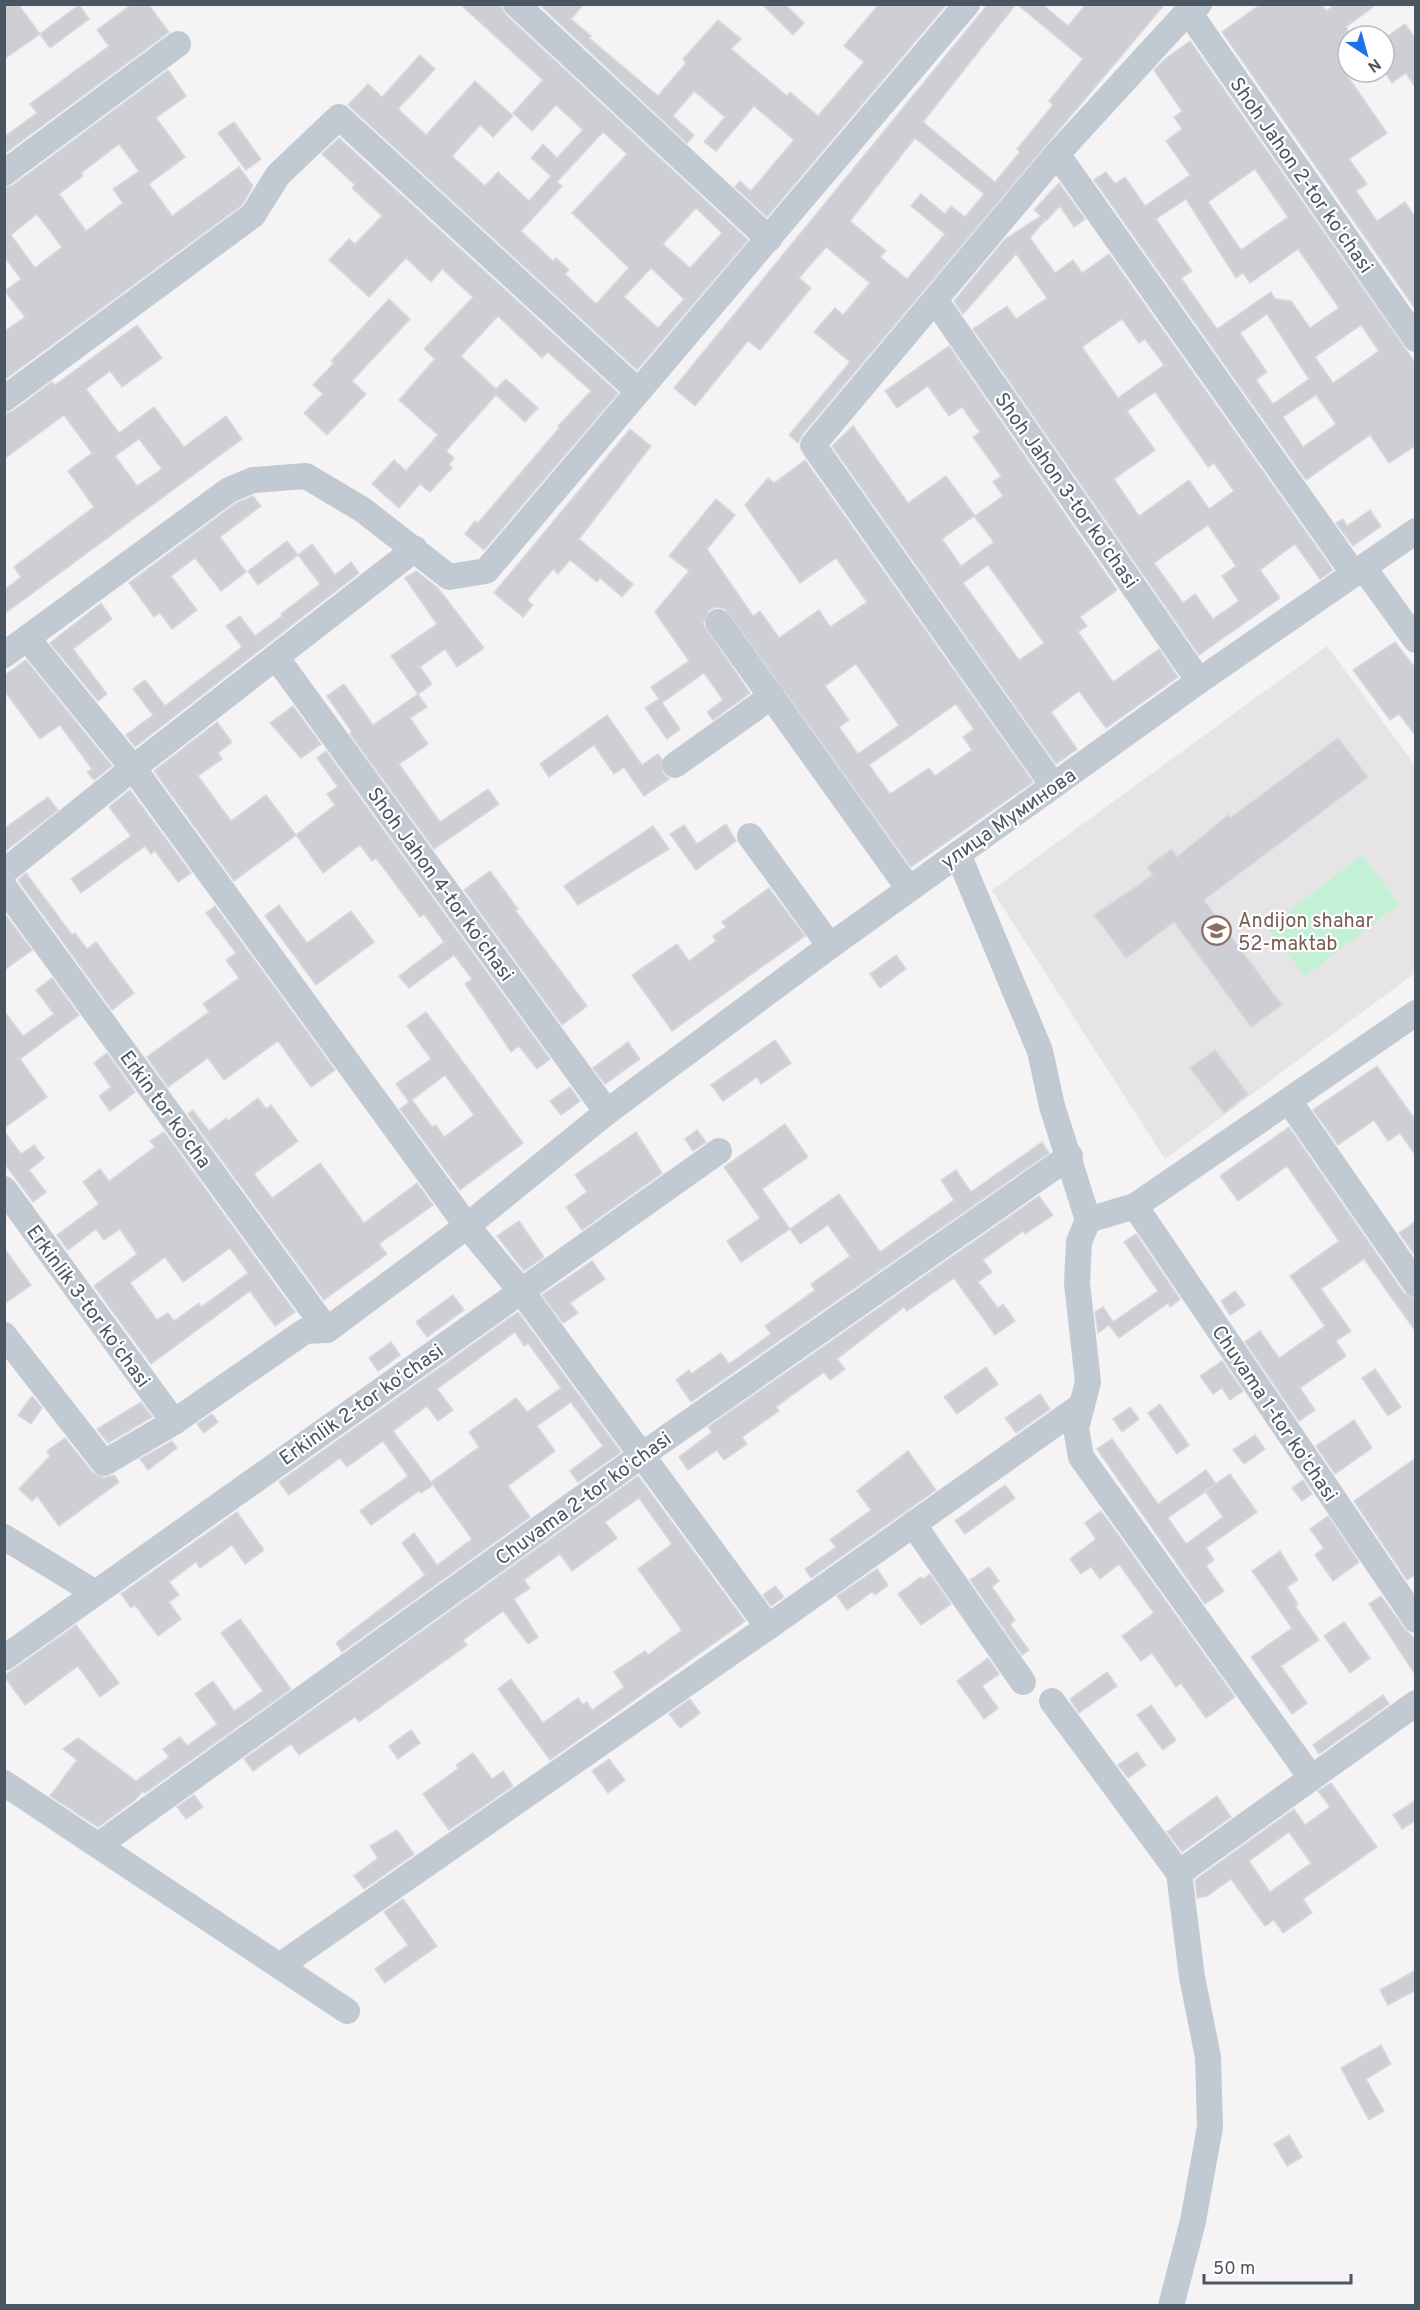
<svg xmlns="http://www.w3.org/2000/svg" width="1420" height="2310" font-family="Overpass,sans-serif">
<style>
.education{fill:#e6e4e5}
.green{fill:#c3f1d5}
.building{fill:#cdcfd5;stroke:#d7d9de;stroke-width:1.5;fill-rule:evenodd}
.lines{fill:none;stroke-linecap:round;stroke-linejoin:round}
.minor{stroke:#c1cad2;stroke-width:26}
.labels{text-anchor:middle;stroke-width:4.5;stroke-linejoin:round;paint-order:stroke}
.street-label{font-size:20px;fill:#4a5661;stroke:#fff}
.education-label{font-size:20px;fill:#785e54;stroke:#fff;text-anchor:start}
</style>
<rect width="100%" height="100%" fill="#f5f3f3"/>
<path class="education" d="M1327,646L1415,765V973L1165,1159L992,890Z"/>
<path class="green" d="M1362,855L1399,904L1305,976L1268,928Z"/>
<g class="building">
<path d="M4,4H18L40,34L4,59Z"/>
<path d="M132,4H148L169,32L4,154V137L37,113L30,104L109,46L97,30Z"/>
<path d="M460,4H500L506,15L748,240L637,370L348,105L368,84L382,97L420,55L435,69L398,109L426,135L475,81L513,116L493,137L480,125L452,156L485,186L498,172L529,201L551,176L531,158L543,144L557,158L583,130L556,105L532,131L513,113L543,80ZM603,132L627,154L572,213L629,268L596,304L565,274L569,270L556,258L553,261L521,231L562,186L557,182ZM696,208L722,233L690,268L663,244ZM651,268L684,299L658,328L624,297Z"/>
<path d="M539,4H584L571,19L591,36L589,38L658,96L686,63L683,59L718,20L741,39L731,49L787,96L790,92L818,116L864,62L844,46L879,4H947L767,217L735,187L740,181L751,191L794,140L754,106L716,151L704,142L725,117L694,91L673,116L694,135L687,143Z"/>
<path d="M762,4H785L804,23L793,35Z"/>
<path d="M988,4H1016L923,122L995,182L1020,152L1017,149L1053,105L1049,101L1083,59L1017,4H1042L1068,26L1086,4H1165L802,435L798,443L789,435L850,362L814,332L835,308L843,315L870,283L826,247L799,278L811,288L760,350L748,341L695,406L674,388ZM915,138L984,194L965,217L951,206L945,214L921,194L911,206L945,234L907,279L880,257L886,251L850,221Z"/>
<path d="M1261,4H1321L1326,11L1336,4H1377L1346,27L1348,31V77L1387,133L1349,159L1367,184L1356,191L1377,221L1405,202L1416,218V310L1222,32Z"/>
<path d="M79,5L89,19L50,48L40,34Z"/>
<path d="M1405,24L1416,39V88L1406,73L1392,83L1384,71V39Z"/>
<path d="M1190,41L1416,364V445L1389,463L1370,435L1306,480L1094,180L1106,172L1115,184L1125,177L1145,206L1190,175L1166,141L1182,129L1174,117L1182,111L1154,70L1165,59ZM1255,169L1288,217L1241,250L1208,202ZM1186,199L1236,278L1243,273L1250,283L1298,249L1339,308L1310,328L1291,301L1275,299L1271,292L1217,329L1181,278L1192,271L1156,219ZM1267,314L1309,379L1273,404L1256,380L1267,372L1240,333ZM1361,325L1379,351L1333,383L1315,357ZM1316,395L1336,424L1303,447L1283,417Z"/>
<path d="M168,70L186,96L156,118L185,157L149,184L172,216L239,167L253,186L242,205L4,380V332L25,317L5,291L21,279L4,256V188L13,185ZM119,144L139,171L113,189L123,203L86,231L59,194L83,176L81,173ZM37,214L62,247L35,268L11,235Z"/>
<path d="M234,122L261,159L246,170L218,133Z"/>
<path d="M339,138L618,393L484,550L465,534L475,521L478,523L560,427L558,426L591,391L548,352L542,358L498,316L461,356L496,389L506,379L538,408L525,422L496,395L446,451L454,458L449,464L452,468L430,492L420,484L399,508L372,484L394,460L406,471L438,435L399,400L435,359L424,349L473,297L442,269L431,282L406,258L369,297L329,260L349,239L355,244L382,216L352,188L355,185L322,154Z"/>
<path d="M1059,183L1085,219L1074,227L1060,206L1046,221L1043,218L1045,220L1030,238L1055,273L1073,260L1082,273L1109,254L1333,570L1320,579L1295,544L1260,570L1280,598L1199,655L973,329L1007,306L1016,319L1047,298L1016,254L963,314L954,301L1005,239L1041,216L1034,210ZM1122,319L1139,343L1145,339L1164,365L1118,398L1082,347ZM1155,392L1208,467L1214,463L1234,491L1209,509L1189,480L1139,516L1114,479L1155,450L1127,411ZM1208,525L1236,566L1222,576L1239,601L1213,619L1195,594L1183,603L1154,563Z"/>
<path d="M389,299L410,319L352,381L366,394L327,435L304,413L323,394L313,385L334,363L331,361Z"/>
<path d="M137,325L162,358L122,387L110,371L86,389L119,433L154,407L184,447L226,416L242,439L4,614V590L21,577L14,567L94,507L68,471L92,453L64,415L4,459V414L13,411L52,382L55,385ZM139,439L162,469L137,486L115,456Z"/>
<path d="M949,346L1117,590L1080,617L1087,626L1078,632L1113,682L1159,649L1178,677L1106,728L1079,691L1051,712L1077,749L1056,764L832,446L853,426L908,503L946,476L975,516L1003,496L993,482L1001,476L973,437L980,432L962,407L949,416L928,386L897,408L885,391ZM974,516L994,542L961,566L942,539ZM988,565L1044,643L1019,660L963,583Z"/>
<path d="M630,429L651,446L579,539L633,584L622,597L600,578L597,582L570,560L558,574L553,569L527,600L533,605L523,617L494,593Z"/>
<path d="M805,460L1033,782L911,867L725,609L716,607L709,610L703,624L750,693L713,720L707,712L723,700L704,673L662,703L680,729L667,739L645,708L659,699L651,687L689,661L655,612L689,571L669,556L716,499L735,515L707,549L753,616L760,611L779,638L819,610L830,627L867,602L836,558L800,583L745,505L768,478L774,483ZM856,664L899,725L858,754L839,727L849,720L825,686ZM956,704L974,729L963,737L972,750L935,776L929,768L890,794L869,765Z"/>
<path d="M253,496L261,506L220,537L246,572L221,591L195,558L171,576L197,610L172,629L160,613L154,617L129,583L236,503Z"/>
<path d="M1370,510L1381,526L1353,546L1336,523L1343,519L1347,526Z"/>
<path d="M287,541L298,555L258,585L248,571Z"/>
<path d="M312,544L335,575L351,562L359,573L135,747L126,735L153,715L133,689L145,680L165,706L242,647L226,626L240,616L255,636L282,616L281,614L320,584L298,555Z"/>
<path d="M416,571L438,588L484,648L457,667L445,649L420,667L432,684L418,694L391,656L437,624L405,578Z"/>
<path d="M101,603L112,619L73,649L107,694L98,701L50,643Z"/>
<path d="M1395,642L1416,669V736L1399,714L1390,720L1353,670Z"/>
<path d="M26,660L112,766L94,780L87,772L92,769L60,725L40,739L4,690V676Z"/>
<path d="M344,684L373,725L418,694L427,707L410,718L428,744L399,764L440,822L488,789L499,804L434,849L350,734L352,732L327,696Z"/>
<path d="M293,706L321,744L301,758L270,723Z"/>
<path d="M607,715L642,765L658,754L662,759L663,773L669,779L644,796L624,767L614,774L594,745L549,777L540,764Z"/>
<path d="M217,722L232,742L218,753L222,759L198,776L231,821L266,795L296,835L234,881L154,771Z"/>
<path d="M1338,738L1368,777L1204,900L1282,1005L1251,1027L1174,922L1126,958L1094,915L1153,875L1147,867L1172,849L1177,857L1228,815L1230,818Z"/>
<path d="M326,751L550,1059L537,1069L519,1046L511,1052L500,1035L465,984L472,979L454,955L409,988L399,976L444,942L424,914L420,917L376,858L372,861L360,845L323,873L296,835L335,805L327,794L338,787L317,758Z"/>
<path d="M130,790L191,873L178,882L155,851L151,854L145,846L81,893L71,879L131,836L109,807Z"/>
<path d="M48,797L58,810L4,852V829Z"/>
<path d="M726,824L736,841L696,870L670,834L684,825L697,844Z"/>
<path d="M653,826L669,849L578,905L564,886Z"/>
<path d="M490,871L518,909L515,910L587,1006L562,1025L464,890Z"/>
<path d="M26,873L72,935L75,933L87,949L96,942L134,993L112,1010L18,880Z"/>
<path d="M769,888L805,936L672,1031L632,975L677,944L689,961L716,941L713,936L726,927L722,922Z"/>
<path d="M279,905L307,943L351,911L374,942L316,985L265,916Z"/>
<path d="M215,906L335,1070L311,1087L278,1041L224,1080L208,1058L168,1087L147,1057L209,1012L203,1004L239,978L226,960L236,953L206,913Z"/>
<path d="M4,913L32,950L4,970Z"/>
<path d="M896,955L906,969L880,988L870,974Z"/>
<path d="M52,978L79,1015L20,1059L47,1097L4,1128V1011L23,1036L54,1014L36,990Z"/>
<path d="M426,1012L523,1143L460,1190L400,1109L409,1102L396,1084L431,1059L407,1026ZM445,1075L474,1115L444,1137L436,1125L432,1127L412,1100Z"/>
<path d="M775,1040L791,1063L761,1084L757,1077L723,1101L711,1085Z"/>
<path d="M628,1042L640,1059L605,1084L593,1068Z"/>
<path d="M1215,1050L1248,1094L1224,1113L1190,1068Z"/>
<path d="M107,1053L135,1092L110,1111L99,1096L111,1087L94,1063Z"/>
<path d="M1377,1066L1416,1121V1156L1400,1133L1388,1141L1374,1120L1338,1145L1313,1110Z"/>
<path d="M570,1087L580,1101L561,1115L550,1101Z"/>
<path d="M258,1098L266,1109L271,1105L298,1141L254,1174L272,1198L320,1163L364,1223L417,1183L433,1205L379,1244L387,1254L324,1300L188,1114L193,1110L209,1131L226,1118L228,1121Z"/>
<path d="M785,1124L808,1157L762,1189L790,1229L741,1262L727,1241L760,1218L724,1167Z"/>
<path d="M1289,1127L1404,1293L1416,1299V1332L1364,1259L1321,1289L1351,1331L1336,1341L1346,1356L1300,1388L1315,1410L1299,1421L1245,1342L1260,1331L1279,1358L1325,1326L1290,1276L1339,1241L1287,1166L1238,1201L1220,1176Z"/>
<path d="M697,1130L706,1142L693,1151L685,1139Z"/>
<path d="M4,1131L21,1154L34,1145L44,1158L29,1170L46,1192L33,1202L4,1163Z"/>
<path d="M164,1132L295,1312L275,1326L250,1291L151,1364L94,1286L137,1254L120,1229L104,1240L96,1229L68,1250L57,1235L99,1204L83,1182L100,1169L109,1181L155,1147L150,1141ZM230,1248L248,1273L201,1307L199,1303L174,1321L168,1313L157,1320L130,1283L165,1257L183,1282Z"/>
<path d="M636,1132L662,1173L582,1230L566,1207L587,1192L575,1175Z"/>
<path d="M1042,1142L1049,1153L691,1402L676,1380L689,1370L691,1374L721,1353L729,1364L761,1341L771,1334L765,1326L815,1290L811,1284L850,1256L828,1225L800,1244L790,1229L839,1194L880,1252L954,1200L941,1180L956,1170L971,1192Z"/>
<path d="M1039,1196L1053,1215L1025,1234L1023,1231L983,1260L992,1272L978,1282L998,1308L1003,1304L1015,1321L995,1335L954,1278L907,1311L904,1307L837,1359L845,1369L830,1380L824,1372L776,1407L779,1411L742,1437L747,1444L724,1460L717,1450L688,1470L679,1457L712,1432L708,1427Z"/>
<path d="M519,1221L544,1257L524,1271L497,1236Z"/>
<path d="M1416,1221V1257L1399,1233Z"/>
<path d="M1136,1234L1180,1299L1170,1307L1168,1303L1119,1338L1109,1325L1098,1333L1095,1312L1103,1307L1113,1322L1158,1291L1124,1242Z"/>
<path d="M4,1248L31,1285L4,1304Z"/>
<path d="M592,1261L605,1279L570,1303L578,1313L563,1323L542,1295Z"/>
<path d="M1235,1291L1245,1305L1230,1315L1221,1301Z"/>
<path d="M453,1295L464,1310L427,1337L416,1322Z"/>
<path d="M518,1312L621,1452L578,1482L570,1471L603,1446L571,1402L537,1426L555,1451L508,1486L530,1517L342,1652L336,1643L425,1575L402,1543L414,1533L437,1565L472,1539L431,1482L433,1485L421,1493L419,1491L371,1525L360,1511L408,1476L383,1441L347,1467L340,1458L289,1495L279,1482ZM515,1332L524,1346L528,1343L561,1388L527,1412L516,1398L469,1432L479,1447L431,1482L393,1431L427,1406L438,1421L453,1410L437,1389Z"/>
<path d="M391,1342L400,1355L378,1371L369,1358Z"/>
<path d="M1222,1361L1243,1391L1230,1400L1222,1388L1213,1394L1200,1376Z"/>
<path d="M986,1367L998,1384L957,1414L944,1397Z"/>
<path d="M1375,1369L1401,1407L1388,1416L1362,1378Z"/>
<path d="M1040,1394L1050,1409L1016,1433L1005,1418Z"/>
<path d="M32,1396L42,1408L31,1424L18,1415Z"/>
<path d="M141,1402L152,1417L108,1443L97,1429Z"/>
<path d="M1160,1404L1189,1445L1177,1454L1148,1413Z"/>
<path d="M1130,1407L1139,1419L1122,1432L1113,1419Z"/>
<path d="M212,1414L218,1422L204,1433L197,1424Z"/>
<path d="M1354,1420L1372,1448L1335,1474L1316,1446Z"/>
<path d="M1255,1435L1265,1449L1244,1464L1233,1450Z"/>
<path d="M65,1438L93,1473L104,1478L114,1475L119,1482L59,1526L37,1496L32,1501L19,1489L50,1456L47,1451Z"/>
<path d="M1112,1439L1158,1504L1206,1470L1216,1484L1168,1518L1186,1544L1223,1517L1205,1491L1230,1474L1257,1512L1206,1548L1214,1560L1206,1566L1224,1591L1205,1604L1097,1449Z"/>
<path d="M172,1441L177,1448L148,1470L140,1459Z"/>
<path d="M908,1451L936,1490L811,1578L805,1569L836,1547L830,1540L871,1510L857,1491Z"/>
<path d="M1416,1458V1574L1407,1580L1354,1501Z"/>
<path d="M638,1476L745,1621L550,1760L498,1689L511,1679L543,1723L578,1698L583,1705L587,1702L592,1710L624,1687L614,1672L645,1651L648,1655L682,1630L638,1569L672,1544L639,1498L605,1522L617,1538L572,1571L560,1554L524,1580L530,1588L514,1599L538,1637L528,1644L503,1611L463,1640L467,1645L359,1722L355,1717L299,1755L291,1744L253,1771L244,1759Z"/>
<path d="M1303,1480L1312,1494L1302,1501L1292,1488Z"/>
<path d="M1005,1485L1015,1498L965,1534L955,1521Z"/>
<path d="M1101,1511L1235,1697L1206,1718L1181,1683L1176,1687L1152,1653L1141,1661L1122,1636L1154,1613L1119,1564L1100,1579L1091,1567L1081,1574L1070,1559L1096,1539L1085,1523Z"/>
<path d="M237,1512L264,1550L245,1564L232,1545L200,1568L196,1562L169,1582L179,1595L169,1602L181,1619L158,1636L135,1605L131,1608L121,1594Z"/>
<path d="M1328,1516L1359,1562L1333,1581L1315,1555L1324,1548L1310,1529Z"/>
<path d="M1280,1551L1298,1580L1287,1587L1298,1604L1295,1606L1319,1640L1281,1666L1307,1703L1292,1714L1251,1657L1292,1628L1252,1571Z"/>
<path d="M989,1567L999,1581L992,1587L1015,1620L1010,1624L1029,1650L1022,1655L970,1580Z"/>
<path d="M877,1569L888,1585L875,1595L872,1592L847,1610L837,1596Z"/>
<path d="M930,1574L951,1604L921,1625L898,1594L921,1577L923,1579Z"/>
<path d="M775,1586L784,1597L771,1606L763,1595Z"/>
<path d="M1381,1596L1404,1628L1416,1640V1676L1369,1604Z"/>
<path d="M240,1619L291,1689L145,1793L143,1791L134,1801L98,1827L50,1796L77,1760L63,1749L78,1738L136,1781L169,1757L163,1749L180,1737L187,1746L217,1724L195,1694L213,1681L234,1711L263,1691L221,1633Z"/>
<path d="M1344,1622L1370,1658L1350,1673L1324,1636Z"/>
<path d="M76,1625L119,1683L100,1697L78,1666L25,1705L4,1676Z"/>
<path d="M988,1658L999,1674L982,1686L998,1708L984,1719L957,1681Z"/>
<path d="M1107,1672L1117,1686L1079,1713L1070,1699Z"/>
<path d="M1383,1695L1389,1704L1319,1754L1313,1745Z"/>
<path d="M690,1699L700,1713L680,1728L669,1714Z"/>
<path d="M1151,1705L1176,1740L1163,1750L1137,1715Z"/>
<path d="M411,1730L420,1743L398,1759L389,1746Z"/>
<path d="M1137,1752L1146,1765L1128,1778L1118,1765Z"/>
<path d="M473,1753L492,1779L503,1771L513,1786L449,1830L423,1794L459,1768L456,1765Z"/>
<path d="M609,1759L625,1780L608,1793L592,1771Z"/>
<path d="M1331,1783L1377,1847L1303,1899L1312,1913L1283,1933L1274,1920L1265,1926L1231,1879L1207,1896L1197,1898L1195,1880L1294,1809L1305,1825L1330,1807L1318,1791ZM1289,1832L1311,1863L1270,1892L1249,1861Z"/>
<path d="M194,1795L203,1807L186,1819L177,1807Z"/>
<path d="M1217,1796L1231,1817L1182,1852L1167,1832Z"/>
<path d="M1416,1800V1820L1402,1829L1393,1815Z"/>
<path d="M397,1830L414,1854L364,1889L354,1876L378,1858L370,1846Z"/>
<path d="M403,1899L437,1946L385,1983L375,1969L408,1945L384,1912Z"/>
<path d="M1416,1970V1990L1388,2005L1380,1990Z"/>
<path d="M1381,2045L1391,2064L1366,2079L1384,2111L1369,2120L1341,2068Z"/>
<path d="M1289,2135L1302,2157L1287,2166L1274,2144Z"/>
</g>
<g class="lines">
<g class="minor">
<path d="M516,4L769,239"/>
<path d="M1188,11L1416,339"/>
<path d="M1057,154L1354,574"/>
<path d="M4,173L178,44"/>
<path d="M935,300L1199,681"/>
<path d="M4,399L253,215L278,175L339,117L638,391"/>
<path d="M1363,567L1416,640"/>
<path d="M718,622L909,889"/>
<path d="M27,638L133,768L467,1226L522,1292L768,1627"/>
<path d="M4,655L229,490L253,480L306,476L363,510L449,577L486,571L967,4"/>
<path d="M276,657L607,1112"/>
<path d="M675,765L772,696"/>
<path d="M1053,785L813,445L1057,154L1188,11L1199,4"/>
<path d="M750,836L830,946"/>
<path d="M958,854L1040,1051L1052,1106L1088,1220L1135,1206L1416,1013"/>
<path d="M4,872L133,768L415,549"/>
<path d="M4,887L327,1330"/>
<path d="M1289,1101L1416,1284"/>
<path d="M4,1189L174,1422"/>
<path d="M1135,1206L1416,1620"/>
<path d="M1088,1220L1079,1242L1077,1283L1088,1382L1076,1428L1081,1457L1310,1776"/>
<path d="M4,1335L104,1463L174,1422L305,1331L327,1330L467,1226L607,1112L830,946L1199,681L1416,531"/>
<path d="M913,1524L1023,1682"/>
<path d="M4,1537L94,1592"/>
<path d="M4,1658L719,1151"/>
<path d="M1052,1701L1179,1873"/>
<path d="M4,1783L347,2011"/>
<path d="M100,1844L642,1455L1070,1156"/>
<path d="M281,1965L768,1627L1082,1405"/>
<path d="M1171,2306L1193,2221L1210,2127L1208,2057L1192,1977L1179,1873L1416,1703"/>
</g>
</g>
<defs>
<symbol id="school-ring" viewBox="-11 -11 22 22"><circle r="9.5" fill="#fff" stroke="#8d6e63" stroke-width="1.5"/><path d="M0-5L7-2L0 1L-7-2ZM-4 1L0 2.5L4 1V4Q0 6-4 4Z" fill="#8d6e63"/></symbol>
</defs>
<g fill-rule="evenodd">
<use href="#school-ring" x="1200" y="914" width="33" height="33"/>
</g>
<g class="labels">
<g class="street-label">
<text transform="translate(1302 175) rotate(55)" y="7">Shoh Jahon 2-tor koʻchasi</text>
<text transform="translate(1067 490) rotate(55)" y="7">Shoh Jahon 3-tor koʻchasi</text>
<text transform="translate(1008 818) rotate(-35)" y="7">улица Муминова</text>
<text transform="translate(441 884) rotate(54)" y="7">Shoh Jahon 4-tor koʻchasi</text>
<text transform="translate(166 1109) rotate(54)" y="7">Erkin tor koʻcha</text>
<text transform="translate(89 1306) rotate(54)" y="7">Erkinlik 3-tor koʻchasi</text>
<text transform="translate(361 1404) rotate(-35)" y="7">Erkinlik 2-tor koʻchasi</text>
<text transform="translate(1275 1413) rotate(56)" y="7">Chuvama 1-tor koʻchasi</text>
<text transform="translate(583 1498) rotate(-36)" y="7">Chuvama 2-tor koʻchasi</text>
</g>
<g class="education-label">
<text x="1238" y="927">Andijon shahar<tspan x="1238" dy="23">52-maktab</tspan></text>
</g>
</g>
<rect width="1420" height="2310" fill="none" stroke="#4a5661" stroke-width="12"/>
<g transform="translate(1366 54) rotate(144)"><circle r="28" fill="#ffffff" stroke="#b7bbc0" stroke-width="1.5"/>
<path d="M0-4.5L10 22L0 15L-10 22Z" fill="#1a73e8"/>
<text y="-9" font-size="16" font-weight="bold" text-anchor="middle" fill="#4a5661">N</text>
</g>
<path d="M1204 2274v9h147v-9" fill="none" stroke="#4a5661" stroke-width="3"/>
<text x="1213" y="2274" font-size="18" fill="#4a5661" stroke="#ffffff" stroke-width="4.5" paint-order="stroke">50 m</text>
</svg>
